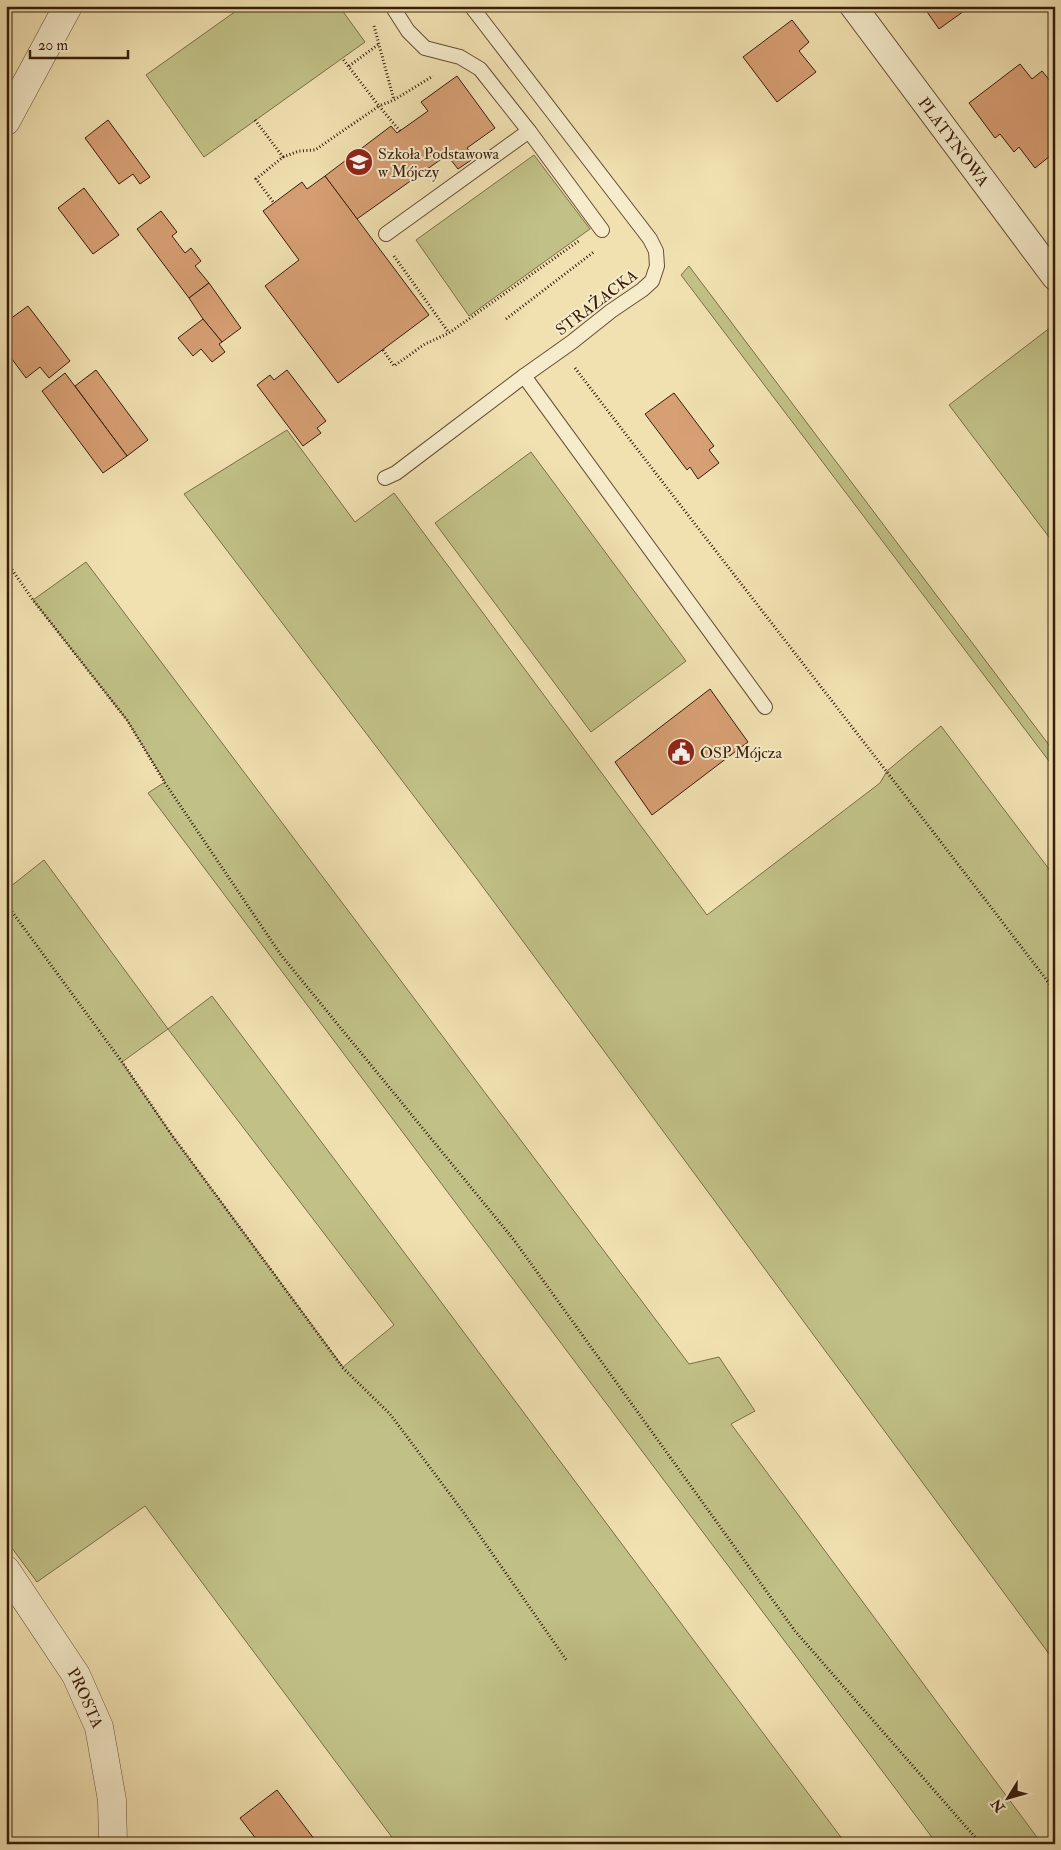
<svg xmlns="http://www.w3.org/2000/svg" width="1061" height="1850" font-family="'IM FELL Double Pica',serif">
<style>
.green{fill:#c1c187;stroke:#7c6e49;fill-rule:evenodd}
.building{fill:#d79f74;stroke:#371c0b}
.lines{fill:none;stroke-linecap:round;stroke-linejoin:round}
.service-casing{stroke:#664d34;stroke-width:16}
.minor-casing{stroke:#664d34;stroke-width:28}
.tertiary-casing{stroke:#664d34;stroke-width:29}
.path{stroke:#371c0b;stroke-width:3;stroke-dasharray:1 2.5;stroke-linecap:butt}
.service{stroke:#f6eccc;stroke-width:14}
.minor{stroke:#f6eccc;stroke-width:26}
.tertiary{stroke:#f6eccc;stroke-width:28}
.labels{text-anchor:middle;stroke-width:4;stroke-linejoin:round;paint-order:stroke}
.street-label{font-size:16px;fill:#371c0b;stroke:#f6eccc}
.poi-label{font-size:16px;fill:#371c0b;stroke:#f6eccc;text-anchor:start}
</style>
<rect width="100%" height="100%" fill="#f1e1b1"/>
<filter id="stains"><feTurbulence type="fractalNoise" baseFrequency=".004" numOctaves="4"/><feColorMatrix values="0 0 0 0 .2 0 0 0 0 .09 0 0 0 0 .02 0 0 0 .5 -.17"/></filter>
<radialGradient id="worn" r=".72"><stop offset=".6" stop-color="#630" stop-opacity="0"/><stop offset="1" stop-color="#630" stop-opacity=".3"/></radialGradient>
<g class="green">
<path d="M243,6H339L365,42L204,157L146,75Z"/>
<path d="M534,155L590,229L469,316L416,240Z"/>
<path d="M689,266L1055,753V769L681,275Z"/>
<path d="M1055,324V545L949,405Z"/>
<path d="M287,430L355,522L394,493L707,915L880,783L887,771L941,726L1055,877V1662L477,879L184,494Z"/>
<path d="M531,452L686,661L591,732L435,523Z"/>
<path d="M86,562L689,1364L719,1357L755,1411L731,1424L1042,1844H937L148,793L165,782L127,720L33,600Z"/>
<path d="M44,860L168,1029L212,996C424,1278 634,1561 846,1844H397L145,1506L37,1582L6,1540V890ZM168,1029L394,1325L343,1367L171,1134L122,1062Z"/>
</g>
<g class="building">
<path d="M923,6H971L939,29Z"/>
<path d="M792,20L809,42L799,51L816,72L777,102L743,57Z"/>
<path d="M1020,64L1032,79L1042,71L1055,87V152L1035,168L1019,147L1014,152L1000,134L995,138L969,103Z"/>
<path d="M457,76L495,128L467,148L474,158L458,169L447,155L357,219L325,176L391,126L397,133L428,111L421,102Z"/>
<path d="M108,120L150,177L140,184L133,174L119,184L85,138Z"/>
<path d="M325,176L429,315L338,383L265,286L299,260L263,211L302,182L307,189Z"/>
<path d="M84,188L119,235L93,254L58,208Z"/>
<path d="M161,211L177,232L172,236L185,253L191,248L201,261L195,266L209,283L189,298L137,229Z"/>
<path d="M209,283L241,328L222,342L203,319L189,298Z"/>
<path d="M28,306L70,361L49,378L40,367L26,378L6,351V322Z"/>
<path d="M203,319L222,342L219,344L225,352L212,362L201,349L193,356L178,338Z"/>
<path d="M96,370L148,440L127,456L75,386Z"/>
<path d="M287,370L326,421L317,428L321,433L303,446L257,385L270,375L274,380Z"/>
<path d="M65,373L127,456L103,473L42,391Z"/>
<path d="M674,393L714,446L709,450L719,463L698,479L690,467L687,470L645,414Z"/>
<path d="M710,689L748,742L652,815L615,762Z"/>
<path d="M277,1790L318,1844H260L240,1818Z"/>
</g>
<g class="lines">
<defs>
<g id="service">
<path d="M392,6L408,31L425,48L460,57L480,69L529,131"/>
<path d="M386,234L529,131L602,230"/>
<path d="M524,376L765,707"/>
<path d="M385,478L396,473L524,376L572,342L611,311L642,290L652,281L657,266L656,251L650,239L471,6"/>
</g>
<g id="minor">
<path id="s1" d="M853,6L1055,277"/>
</g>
<g id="tertiary">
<path d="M6,121L68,6"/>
<path id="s2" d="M6,1570L76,1675L99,1727L112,1800L113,1844"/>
</g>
</defs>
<use href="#service" class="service-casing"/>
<use href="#minor" class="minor-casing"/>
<use href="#tertiary" class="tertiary-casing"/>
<g class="path">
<path d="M374,26L394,100"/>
<path d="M349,66L379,44"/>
<path d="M255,120L283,157L256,179L274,203"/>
<path d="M400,131L379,106L394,100L433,76"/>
<path d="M283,157L299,151L315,150L379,106L342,58"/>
<path d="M394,256L449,333"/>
<path d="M506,319L595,251"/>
<path d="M383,350L394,366L425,344L449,333L580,240"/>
<path d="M575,368C734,576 896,782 1055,991"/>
<path d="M6,561L33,600L127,720L165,783L281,955L514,1240L795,1631L981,1844"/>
<path d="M6,899L10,909L122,1062L171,1134L343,1368L390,1414L464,1513L567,1661"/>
</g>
<use href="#service" class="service"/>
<use href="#minor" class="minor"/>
<use href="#tertiary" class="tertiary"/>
</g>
<defs>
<symbol id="school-disc" viewBox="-11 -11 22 22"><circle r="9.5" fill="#8f2418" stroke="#f6eccc"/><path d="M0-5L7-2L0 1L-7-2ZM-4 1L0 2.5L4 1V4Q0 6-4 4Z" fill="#fff"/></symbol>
<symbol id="civic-disc" viewBox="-11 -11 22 22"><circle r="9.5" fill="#8f2418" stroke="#f6eccc"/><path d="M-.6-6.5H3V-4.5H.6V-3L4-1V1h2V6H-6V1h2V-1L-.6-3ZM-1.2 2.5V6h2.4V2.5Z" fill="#fff"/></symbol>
</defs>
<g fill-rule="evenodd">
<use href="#school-disc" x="343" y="146" width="32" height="32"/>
<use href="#civic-disc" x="665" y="736" width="32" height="32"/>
</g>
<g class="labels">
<g class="street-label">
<text dy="6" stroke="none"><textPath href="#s1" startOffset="169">PLATYNOWA</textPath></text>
<text transform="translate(596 302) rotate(-37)" y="6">STRAŻACKA</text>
<text dy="6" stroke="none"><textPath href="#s2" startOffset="151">PROSTA</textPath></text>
</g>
<g class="poi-label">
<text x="378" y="159">Szkoła Podstawowa<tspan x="378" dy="18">w Mójczy</tspan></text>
<text x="700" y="758">OSP Mójcza</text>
</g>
</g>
<rect width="1061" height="1850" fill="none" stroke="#f1e1b1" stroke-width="25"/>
<rect x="8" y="8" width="1046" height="1835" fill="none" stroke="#371c0b" stroke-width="2.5"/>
<rect x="12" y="12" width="1036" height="1825" fill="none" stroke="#371c0b"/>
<g transform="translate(1008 1798) rotate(233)" stroke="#f6eccc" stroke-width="4" paint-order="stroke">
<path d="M0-4L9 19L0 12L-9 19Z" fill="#371c0b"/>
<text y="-8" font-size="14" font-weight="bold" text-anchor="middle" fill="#371c0b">N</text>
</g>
<path d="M30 50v8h98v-8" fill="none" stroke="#371c0b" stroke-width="2.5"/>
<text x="38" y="50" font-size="15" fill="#371c0b" stroke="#f6eccc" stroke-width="4" paint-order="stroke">20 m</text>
<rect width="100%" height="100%" filter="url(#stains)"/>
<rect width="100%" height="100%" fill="url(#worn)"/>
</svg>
